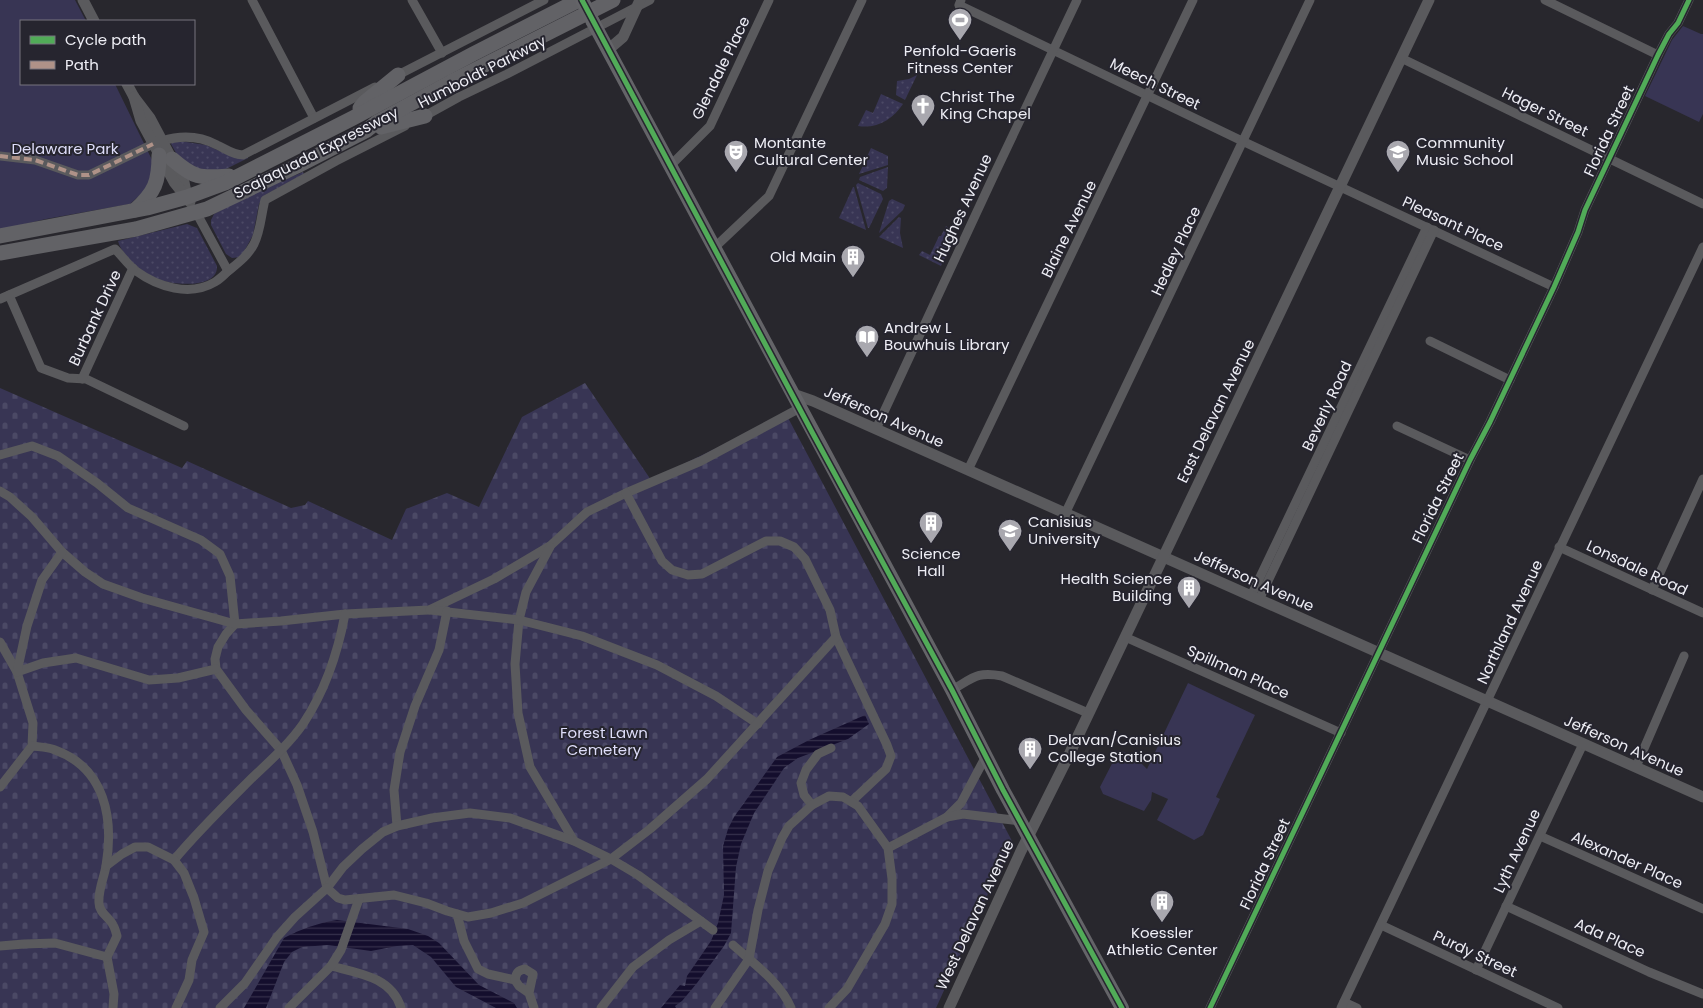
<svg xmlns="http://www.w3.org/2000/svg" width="1703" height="1008" font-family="Poppins,sans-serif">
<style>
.grass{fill:url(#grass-dots)}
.cemetery{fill:url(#cemetery-stones)}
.park{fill:#383554}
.water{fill:url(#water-rules)}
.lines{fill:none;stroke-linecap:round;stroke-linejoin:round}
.minor{stroke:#5a5a5d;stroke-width:9}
.tertiary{stroke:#5a5a5d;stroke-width:11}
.primary{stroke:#646468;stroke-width:14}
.trunk{stroke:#626266;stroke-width:15}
.primary-bridge{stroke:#646468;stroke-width:14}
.quiet{stroke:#af9288;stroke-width:4;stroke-dasharray:8 4;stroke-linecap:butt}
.cycleway-casing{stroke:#26252f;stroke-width:8}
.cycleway{stroke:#51ab58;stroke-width:5}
.labels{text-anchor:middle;stroke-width:4;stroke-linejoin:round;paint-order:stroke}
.poi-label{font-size:15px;fill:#eeeef5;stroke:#26252f;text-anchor:start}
.street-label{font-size:15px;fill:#eeeef5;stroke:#26252f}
.park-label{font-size:15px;fill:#deddf9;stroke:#26252f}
</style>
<defs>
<pattern id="grass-dots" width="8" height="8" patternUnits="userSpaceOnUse" patternTransform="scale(1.25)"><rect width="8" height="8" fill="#383554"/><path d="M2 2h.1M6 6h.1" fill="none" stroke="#4b4965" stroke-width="1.8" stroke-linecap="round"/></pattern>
<pattern id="cemetery-stones" width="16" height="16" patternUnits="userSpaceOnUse" patternTransform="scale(1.25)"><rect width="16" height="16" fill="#383554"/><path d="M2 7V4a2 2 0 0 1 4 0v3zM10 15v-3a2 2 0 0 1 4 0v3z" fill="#4b4965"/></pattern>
<pattern id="water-rules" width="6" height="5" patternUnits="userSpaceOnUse" patternTransform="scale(1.25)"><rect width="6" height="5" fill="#140e2d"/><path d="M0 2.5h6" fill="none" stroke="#36314c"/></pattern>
</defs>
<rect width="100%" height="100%" fill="#28272d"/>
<g class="grass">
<path d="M917,75L905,100L896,95L897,81L909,79Z"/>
<path d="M881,94L903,104C892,120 877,129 858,126L866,110L873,113Z"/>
<path d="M180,141L206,145L233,157H248V158L220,172L210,175L179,158L171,144L172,142Z"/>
<path d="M871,148L888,156V165L859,174Z"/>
<path d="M888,167L887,188L883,191L859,180L860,177Z"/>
<path d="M303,172L304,174L265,195L259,204L253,235L241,257L232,258L226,254L211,225V220L214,214L251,194Z"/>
<path d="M858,183L881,194L883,199L869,228H868L856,185Z"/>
<path d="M853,187H854L866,230L839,218Z"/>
<path d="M892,199L905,205L903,210L879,233L889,201Z"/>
<path d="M899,217L901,218L900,233L903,248L879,237Z"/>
<path d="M187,224L197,228L217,266C218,289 175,285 160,280C145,275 122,257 118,241Z"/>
<path d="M946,226L956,235L941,266L919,255L922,251L930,255L939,236H941Z"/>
</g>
<path class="cemetery" d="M585,383L651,480L786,414L1012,841L936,1008H0V388L182,468L187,461L291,508L305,505L308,501L392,540L406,509L447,493L479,507L522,417Z"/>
<g class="park">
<path d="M0,0H75L86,21H21V84H115L155,166L154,182L130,204L46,219L0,230Z"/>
<path d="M1683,26L1701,34H1703V114L1699,122L1645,96L1672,40Z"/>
<path d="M1188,683L1255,715L1216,797L1220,799L1203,835L1194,840L1157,820L1168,799L1152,792L1151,800L1144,811L1103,794L1100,787L1119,750L1134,756L1147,769Z"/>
</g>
<g class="water">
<path d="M865,715L869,724L848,739L798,758L784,768L754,813L741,844L736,867L731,933L724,946L697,983L682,1001L675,1006L676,1008H661L680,985L685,986L687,976L711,941L718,923L724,895L723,846L728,829L734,817L777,757L809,740Z"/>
<path d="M337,920L408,929L428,936L439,943L479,985L514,1003L517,1008H496L456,987L431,957L413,945L397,946L371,951L328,945L302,947L292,952L284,962L266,1008H244L284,938C301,929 318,923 337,920Z"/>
</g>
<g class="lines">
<g class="minor">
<path d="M252,0L314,118"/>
<path d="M412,0L442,53"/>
<path d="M961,0L959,5L1238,139L1554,287"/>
<path d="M1545,0L1658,55"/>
<path d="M1401,58L1703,204"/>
<path d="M396,76L544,0"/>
<path d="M421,118L459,97L507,74L650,0"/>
<path d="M162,141C181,135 200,136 217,145C226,149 233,155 243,155L375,87"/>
<path d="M0,156L35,160L78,175H89L153,144"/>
<path d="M671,165L710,126L769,0"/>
<path d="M196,212L228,271"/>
<path d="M714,248L769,196L862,0"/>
<path d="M9,295L41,368L68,378L86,379L184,426"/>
<path d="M0,299L115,249C122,256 128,265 136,271C158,287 190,297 215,282C220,279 224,275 227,272C238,263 247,257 254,244C261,230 261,215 265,200L336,161L405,126"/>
<path d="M1430,341L1510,380"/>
<path d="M82,379L133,268"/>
<path d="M1397,426L1470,460"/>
<path d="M876,429L994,175L1077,0"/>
<path d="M0,455L32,446L58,456L97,483L128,508L201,540L220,554L230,576L235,624L226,634L218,647L215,659L216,669L246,710L281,750L297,785L313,832L327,888"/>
<path d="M968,470L1193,0"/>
<path d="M0,491L10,497L32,517L62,552L85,572L103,584L142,598L210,617L235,624L281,621L345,614L429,610L494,579L550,546L587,512L626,493L701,461L800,408"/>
<path d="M626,493L662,561L672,570L688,575L702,574L766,541H780L794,547L805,559L830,610L836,637L887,745L891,756L886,769L852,801"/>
<path d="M1065,514L1310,0"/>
<path d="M550,547L526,592L519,620L515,664L518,713L530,767L574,841"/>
<path d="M1559,547L1703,613"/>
<path d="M1652,590L1703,479"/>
<path d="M1251,596L1427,227"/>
<path d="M1259,600L1434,230"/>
<path d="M430,610L519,620L582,636L657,665L716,696L758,724"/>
<path d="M1125,637L1341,733"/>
<path d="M0,642L17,672L33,723L32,746L0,787"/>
<path d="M17,672L43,663L76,658L149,680L178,678L216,669"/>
<path d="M17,672L27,626L42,580L62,552"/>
<path d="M952,690C973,678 977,671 1002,676L1088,713"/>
<path d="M32,746C40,747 48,747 55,750C105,768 114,818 106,866C104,878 98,890 99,903C99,913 109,917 113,925C115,928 116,933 117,936L107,957L114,994L113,1008"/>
<path d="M1636,767L1684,656"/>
<path d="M812,805L804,795L801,783L806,770L818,754L831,748"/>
<path d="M947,817L961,803L986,756"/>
<path d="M397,826L394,790L400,752L415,706L439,650L447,611"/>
<path d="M1540,836L1703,909"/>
<path d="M888,848L947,817L963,814L1021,821"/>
<path d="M174,860C199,830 226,804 253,777C271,760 289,744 303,724C325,691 338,652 345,614"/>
<path d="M106,866L122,854L135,847H148L174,860L184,873L194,898L204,932L192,960L189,980L176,1008"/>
<path d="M327,888L343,867L362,849L383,832L397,826L432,818L470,813L510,818L574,841L611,859L638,875L713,930"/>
<path d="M1506,906L1649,972L1703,994"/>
<path d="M457,914L464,941L478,969L488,974L515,980"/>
<path d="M1381,925L1558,1008"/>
<path d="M733,945C752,962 781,983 791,1008"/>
<path d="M0,946L24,944L55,943L107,957"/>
<path d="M331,966C358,973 392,977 401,1008"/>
<path d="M1476,970L1583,744"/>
<path d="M529,993L519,986L515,980C516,973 518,970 525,969L533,974L529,993L534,1008"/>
<path d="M1344,1002L1357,1008"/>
<path d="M220,1008L245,983L277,937L295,917L327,888L338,898L345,900L394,895L426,903L447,911L468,917L491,913L523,903L611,859L650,829L707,779L836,637"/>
<path d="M289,1008L331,966L341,950L359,899"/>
<path d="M601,1008L633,967L669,940L701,921"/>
<path d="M715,1008L749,959L758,910L768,871L782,838L789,826L812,805L829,796L843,797L858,806L888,848L892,879V904L885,924L847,989L829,1008"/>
<path d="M1210,1008L1470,460L1490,422L1554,287L1578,232L1585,210L1658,55L1669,34L1678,23L1689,0"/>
<path d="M1341,1008L1703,247"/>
</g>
<g class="tertiary">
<path d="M83,0L94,21"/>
<path d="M609,49L623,37L640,0"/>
<path d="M127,84L134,97L150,118L184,182L187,197"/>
<path d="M134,97L141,121L174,182L190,202"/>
<path d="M793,394L813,401L876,429L1703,797"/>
<path d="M949,1008L1021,851L1067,759L1429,0"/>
</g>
<path class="primary" d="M593,22L952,690L1003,790L1122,1008"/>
<g class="trunk">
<path d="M360,108L365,102L398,75"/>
<path d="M381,127L425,116"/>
<path d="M172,159C195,179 200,178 229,176"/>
<path d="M135,210C155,192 159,182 159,155"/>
<path d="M0,236L147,208L187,197L225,183L353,118L473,54L579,0"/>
<path d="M0,253L136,229L207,209L297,166L367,130L377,122L451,82L613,0"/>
</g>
<path class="primary-bridge" d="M582,0L593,22"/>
<path class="quiet" d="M0,156L35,160L78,175H89L153,144"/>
<defs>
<g id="cycleway">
<path d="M582,0L812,432L952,690L1003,790L1122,1008"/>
<path d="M1210,1008L1470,460L1490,422L1554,287L1578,232L1585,210L1658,55L1669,34L1678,23L1689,0"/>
</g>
</defs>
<use href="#cycleway" class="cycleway-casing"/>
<use href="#cycleway" class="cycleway"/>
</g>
<defs>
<symbol id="stadium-pin" viewBox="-11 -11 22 30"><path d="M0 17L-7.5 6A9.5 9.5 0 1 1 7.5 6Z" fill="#a9a8af" stroke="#26252f"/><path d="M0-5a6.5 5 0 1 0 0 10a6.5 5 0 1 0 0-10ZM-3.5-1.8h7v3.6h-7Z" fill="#fff"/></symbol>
<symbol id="church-pin" viewBox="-11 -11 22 30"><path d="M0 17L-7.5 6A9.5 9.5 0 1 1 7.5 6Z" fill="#a9a8af" stroke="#26252f"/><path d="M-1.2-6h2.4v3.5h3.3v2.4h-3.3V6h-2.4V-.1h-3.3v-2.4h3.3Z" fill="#fff"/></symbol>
<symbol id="theatre-pin" viewBox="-11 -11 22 30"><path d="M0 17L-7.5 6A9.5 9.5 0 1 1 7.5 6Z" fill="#a9a8af" stroke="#26252f"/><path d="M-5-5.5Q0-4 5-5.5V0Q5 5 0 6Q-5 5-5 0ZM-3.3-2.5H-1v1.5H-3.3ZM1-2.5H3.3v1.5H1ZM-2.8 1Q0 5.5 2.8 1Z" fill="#fff"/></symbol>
<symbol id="school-pin" viewBox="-11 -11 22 30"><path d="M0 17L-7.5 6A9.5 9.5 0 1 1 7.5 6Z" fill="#a9a8af" stroke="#26252f"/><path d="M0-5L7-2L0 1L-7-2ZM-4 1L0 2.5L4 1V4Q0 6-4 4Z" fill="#fff"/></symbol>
<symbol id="building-pin" viewBox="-11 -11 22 30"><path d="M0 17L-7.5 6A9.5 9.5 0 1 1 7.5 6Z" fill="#a9a8af" stroke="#26252f"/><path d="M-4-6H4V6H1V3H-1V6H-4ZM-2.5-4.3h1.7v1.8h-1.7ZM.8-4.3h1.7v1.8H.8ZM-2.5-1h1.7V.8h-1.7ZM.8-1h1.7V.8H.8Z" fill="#fff"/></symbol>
<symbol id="library-pin" viewBox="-11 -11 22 30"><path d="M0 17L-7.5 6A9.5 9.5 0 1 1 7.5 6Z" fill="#a9a8af" stroke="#26252f"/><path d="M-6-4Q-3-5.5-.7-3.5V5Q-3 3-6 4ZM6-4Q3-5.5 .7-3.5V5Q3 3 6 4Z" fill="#fff"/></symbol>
<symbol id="university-pin" viewBox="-11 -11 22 30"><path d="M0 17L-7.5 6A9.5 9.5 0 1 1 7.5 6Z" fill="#a9a8af" stroke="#26252f"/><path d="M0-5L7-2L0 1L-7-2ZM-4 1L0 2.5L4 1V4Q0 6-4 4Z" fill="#fff"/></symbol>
</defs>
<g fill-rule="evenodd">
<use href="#stadium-pin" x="946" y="6" width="28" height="38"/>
<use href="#church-pin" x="909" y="92" width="28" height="38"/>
<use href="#theatre-pin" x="722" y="138" width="28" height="38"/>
<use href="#school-pin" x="1384" y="138" width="28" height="38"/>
<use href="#building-pin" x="839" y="243" width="28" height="38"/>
<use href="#library-pin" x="853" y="323" width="28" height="38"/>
<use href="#building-pin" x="917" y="509" width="28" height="38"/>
<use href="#university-pin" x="996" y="517" width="28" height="38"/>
<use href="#building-pin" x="1175" y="574" width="28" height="38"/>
<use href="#building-pin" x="1016" y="735" width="28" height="38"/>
<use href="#building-pin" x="1148" y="888" width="28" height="38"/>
</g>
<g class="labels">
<g class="poi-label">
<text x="960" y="56" text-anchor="middle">Penfold-Gaeris<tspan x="960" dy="17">Fitness Center</tspan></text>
<text x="940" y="102">Christ The<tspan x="940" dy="17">King Chapel</tspan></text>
<text x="754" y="148">Montante<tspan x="754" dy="17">Cultural Center</tspan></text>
<text x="1416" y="148">Community<tspan x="1416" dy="17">Music School</tspan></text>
<text x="836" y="262" text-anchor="end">Old Main</text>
<text x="884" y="333">Andrew L<tspan x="884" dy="17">Bouwhuis Library</tspan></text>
<text x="1028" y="527">Canisius<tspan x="1028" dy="17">University</tspan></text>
<text x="931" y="559" text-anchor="middle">Science<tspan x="931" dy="17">Hall</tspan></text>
<text x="1172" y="584" text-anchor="end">Health Science<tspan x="1172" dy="17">Building</tspan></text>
<text x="1048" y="745">Delavan/Canisius<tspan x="1048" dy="17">College Station</tspan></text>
<text x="1162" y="938" text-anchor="middle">Koessler<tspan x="1162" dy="17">Athletic Center</tspan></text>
</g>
<g class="street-label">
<text transform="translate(721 68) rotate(-64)" y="5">Glendale Place</text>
<text transform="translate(482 72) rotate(-27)" y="5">Humboldt Parkway</text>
<text transform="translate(1155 84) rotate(26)" y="5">Meech Street</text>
<text transform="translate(1545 112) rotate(26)" y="5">Hager Street</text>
<text transform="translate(1609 131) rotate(-65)" y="5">Florida Street</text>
<text transform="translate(316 153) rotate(-27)" y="5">Scajaquada Expressway</text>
<text transform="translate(963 208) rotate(-65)" y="5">Hughes Avenue</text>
<text transform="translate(1453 224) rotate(25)" y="5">Pleasant Place</text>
<text transform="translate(1069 229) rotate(-64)" y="5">Blaine Avenue</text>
<text transform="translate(1176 251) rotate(-65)" y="5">Hedley Place</text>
<text transform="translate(95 318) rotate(-65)" y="5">Burbank Drive</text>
<text transform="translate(1327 406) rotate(-65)" y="5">Beverly Road</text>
<text transform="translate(1216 411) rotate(-64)" y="5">East Delavan Avenue</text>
<text transform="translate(884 417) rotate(24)" y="5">Jefferson Avenue</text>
<text transform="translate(1438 498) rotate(-64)" y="5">Florida Street</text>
<text transform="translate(1637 568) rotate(25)" y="5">Lonsdale Road</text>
<text transform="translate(1254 581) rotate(24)" y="5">Jefferson Avenue</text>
<text transform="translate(1510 622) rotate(-65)" y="5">Northland Avenue</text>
<text transform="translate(1238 672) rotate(24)" y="5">Spillman Place</text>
<text transform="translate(1624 746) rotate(24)" y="5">Jefferson Avenue</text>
<text transform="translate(1517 851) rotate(-65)" y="5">Lyth Avenue</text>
<text transform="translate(1627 860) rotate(24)" y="5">Alexander Place</text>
<text transform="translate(1265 864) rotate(-65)" y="5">Florida Street</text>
<text transform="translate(975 915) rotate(-65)" y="5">West Delavan Avenue</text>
<text transform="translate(1610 938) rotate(24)" y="5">Ada Place</text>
<text transform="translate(1475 954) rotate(25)" y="5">Purdy Street</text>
</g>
<g class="park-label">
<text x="65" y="154">Delaware Park</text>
<text x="604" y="738">Forest Lawn<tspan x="604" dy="17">Cemetery</tspan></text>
</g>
</g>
<rect x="20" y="20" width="175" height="65" fill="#26252f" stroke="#76757e"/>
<rect x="30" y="36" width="25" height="8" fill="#51ab58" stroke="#76757e"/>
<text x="65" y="45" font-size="15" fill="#eeeef5">Cycle path</text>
<rect x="30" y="61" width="25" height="8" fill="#af9288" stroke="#76757e"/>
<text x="65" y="70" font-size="15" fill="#eeeef5">Path</text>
</svg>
